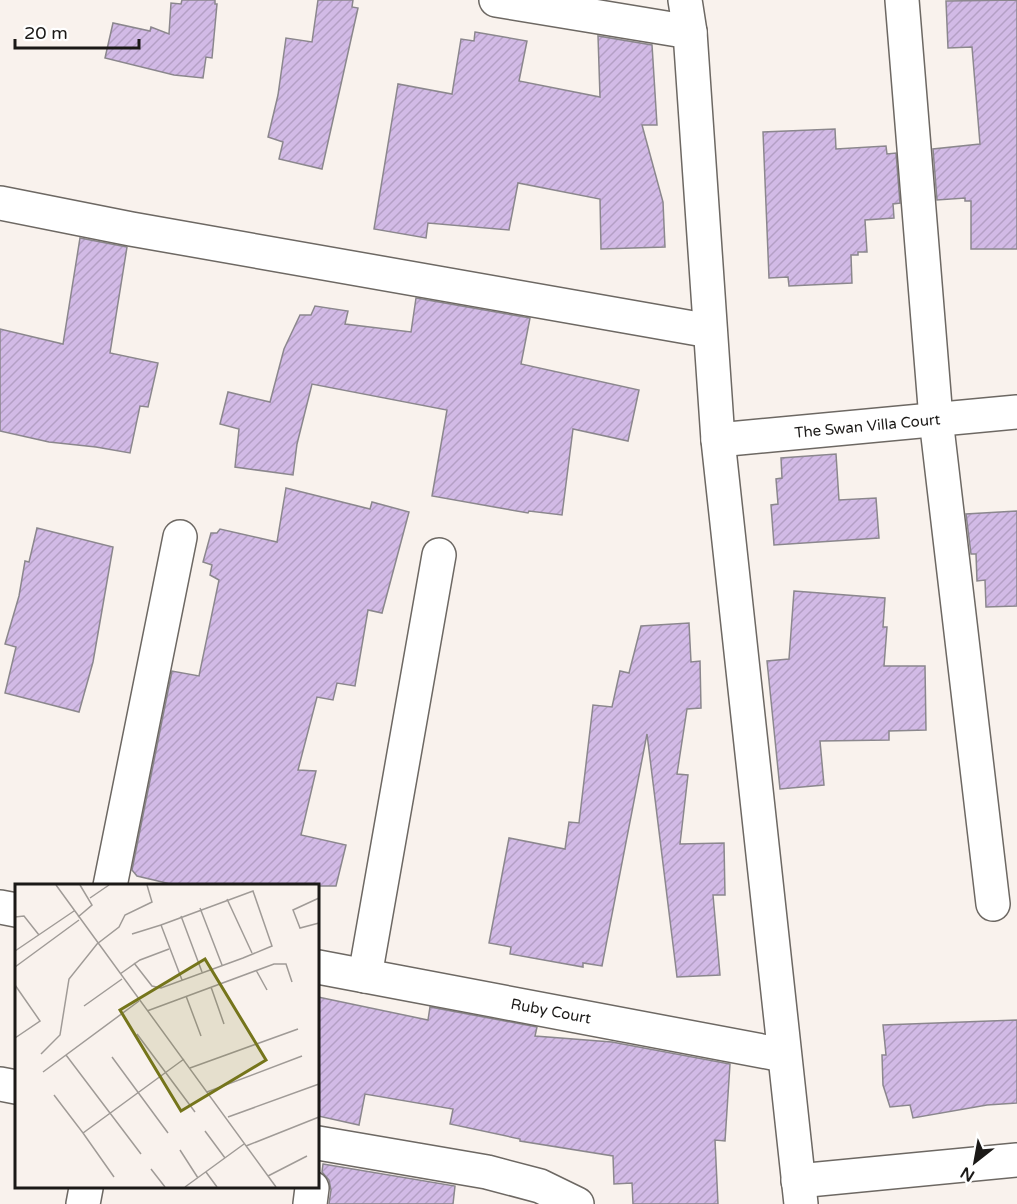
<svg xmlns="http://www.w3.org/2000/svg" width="1017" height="1204" font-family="'Varela Round',sans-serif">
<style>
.building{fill:url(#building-hatch);stroke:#8b878d;stroke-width:1.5}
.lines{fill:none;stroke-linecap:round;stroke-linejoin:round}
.minor-casing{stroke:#6d6863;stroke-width:36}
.minor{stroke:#fff;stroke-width:33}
.labels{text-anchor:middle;stroke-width:5;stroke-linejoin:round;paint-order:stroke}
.street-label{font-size:15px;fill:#1b1917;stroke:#fff}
.inset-road{fill:none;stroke:#a09b97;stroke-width:1.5}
.view{fill:#75751b;fill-opacity:0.15;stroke:#75751b;stroke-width:3}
.inset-edge{fill:none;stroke:#1b1917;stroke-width:3}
</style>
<defs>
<pattern id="building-hatch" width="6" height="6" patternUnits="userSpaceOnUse" patternTransform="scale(1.5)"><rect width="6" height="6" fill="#d2bae6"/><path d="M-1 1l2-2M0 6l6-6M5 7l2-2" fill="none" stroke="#b49fc5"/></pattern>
</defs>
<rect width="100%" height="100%" fill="#f9f2ed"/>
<g class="building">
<path d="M182,0H215V4H217L212,58L206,57L203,78L174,75L105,58L113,23L150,31L151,27L169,34L171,3L181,4Z"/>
<path d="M318,0H353L352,7L358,8L322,169L279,159L283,142L268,137L278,95L286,38L312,42Z"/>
<path d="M1017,0V249H971V201H965V198L937,200L933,149L980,144L972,47L948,48L946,1Z"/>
<path d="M475,32L527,41L519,81L600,97L598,36L652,45L657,125H642L663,202L665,247L601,249L600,199L518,183L509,230L428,223L426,238L374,229L398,84L452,94L461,39L474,41Z"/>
<path d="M835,129L836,149L886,146L887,154L896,153L900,203L893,204L894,218L865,220L867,252H858V255H851L852,283L789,286L788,277L769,278L763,132Z"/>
<path d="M80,238L127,247L110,353L158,363L148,407L140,406L130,453L96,447L49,442L0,431V329L63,344Z"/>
<path d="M416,298L530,318L521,364L639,390L628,441L573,429L562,515L529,511L528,513L432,496L447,410L312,384L297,444L293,475L235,467L239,429L220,424L228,392L270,402L284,349L300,315H311L315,306L348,311L345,324L411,332Z"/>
<path d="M836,454L839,500L876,498L879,538L774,545L771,505L778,504L776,479L782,478L781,458Z"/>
<path d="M286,488L370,509L372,502L409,512L382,613L368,610L355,686L337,683L333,700L317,697L298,770L316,771L301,835L346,845L336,886H179L137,876L132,870L172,671L199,676L219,580L210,575L212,565L203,562L211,533H217L220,529L277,542Z"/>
<path d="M1017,511V606L986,607L985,580L977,581L976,554H971L966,514Z"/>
<path d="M37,528L113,547L93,662L79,712L5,693L16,647L5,644L19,596L25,561L29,562Z"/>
<path d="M794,591L885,598L883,627H887L884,666H925L926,730L889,731V740L820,741L824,785L780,789L767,661L789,659Z"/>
<path d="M689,623L691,662L700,661L701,708L687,709L677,774L688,775L680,844L724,843L725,895H713L720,975L677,977L647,734L602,966L583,963V967L510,954L511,947L489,943L509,838L565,849L569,822L579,823L593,705L612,707L620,671L629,673L641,626Z"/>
<path d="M318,997L428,1020L430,1007L537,1027L535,1036L612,1042L730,1064L725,1141L715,1140L718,1204H633L632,1183L614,1184L613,1156L520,1141V1139L450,1124L453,1109L365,1094L359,1125L318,1116Z"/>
<path d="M1017,1020V1103L987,1105L913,1118L910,1105L890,1107L883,1085L882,1055H886L883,1025Z"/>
<path d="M323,1164L455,1186L453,1204H329L331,1190L329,1180L322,1172Z"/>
</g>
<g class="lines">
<defs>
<g id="minor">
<path d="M496,0L690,32"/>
<path d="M685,0L690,32L718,440L801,1204"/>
<path d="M902,0L936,419L993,904"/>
<path d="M0,203L131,229L710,331"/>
<path id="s1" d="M718,440L1017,412"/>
<path d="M110,886L180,537"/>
<path d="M0,907L16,910"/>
<path id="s2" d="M318,967L783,1055"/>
<path d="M365,976L439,555"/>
<path d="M0,1084L16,1087"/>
<path d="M318,1143L487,1172L540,1186L577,1204"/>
<path d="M798,1181L1017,1160"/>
<path d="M83,1204L86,1188"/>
<path d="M310,1204L312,1188"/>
</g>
</defs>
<use href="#minor" class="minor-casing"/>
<use href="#minor" class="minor"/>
</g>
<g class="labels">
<g class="street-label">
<text dy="5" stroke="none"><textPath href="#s1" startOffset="150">The Swan Villa Court</textPath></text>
<text dy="5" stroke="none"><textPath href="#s2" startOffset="237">Ruby Court</textPath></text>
</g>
</g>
<g transform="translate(15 884)">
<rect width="304" height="304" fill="#f9f2ed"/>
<path class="inset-road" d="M41,1L261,303M75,14L94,1M304,14L278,26L285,44L304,39M212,15L237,69M185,24L207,81M166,32L187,88M0,33L9,32L24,51M63,33L77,21L65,1M117,50L146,41M0,67L59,27M119,79L137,102L146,104L228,74L257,62L238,7L146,41L167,96M0,83L64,36M241,86L252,106M105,90L125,76L154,65M0,101L25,137L0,154M196,103L209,140M171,112L186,152M69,122L107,95M132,127L259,80H271L277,98M122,150L180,228M26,170L45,151L54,95L82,60L104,43L110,31L137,18L132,1M51,171L126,270M97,173L153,249M175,184L283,145M28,188L124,117M192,208L287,172M39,211L68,249L169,175M213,233L304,200M190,247L210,274M68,249L99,293M231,262L304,233M165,266L183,294M136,285L150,303M191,288L202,303M253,292L292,272M170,303L229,260"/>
<path class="view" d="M190,75L251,176L166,227L105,126Z"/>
<rect width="304" height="304" class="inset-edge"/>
</g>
<g transform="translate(975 1162) rotate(211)" stroke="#ffffff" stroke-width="4.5" paint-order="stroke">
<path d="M0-4.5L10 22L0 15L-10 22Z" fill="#1b1917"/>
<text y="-9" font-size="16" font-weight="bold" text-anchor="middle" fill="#1b1917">N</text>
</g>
<path d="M15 39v9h124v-9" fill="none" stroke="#1b1917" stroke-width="3"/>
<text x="24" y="39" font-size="18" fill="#1b1917" stroke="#ffffff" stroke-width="4.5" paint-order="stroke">20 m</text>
</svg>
